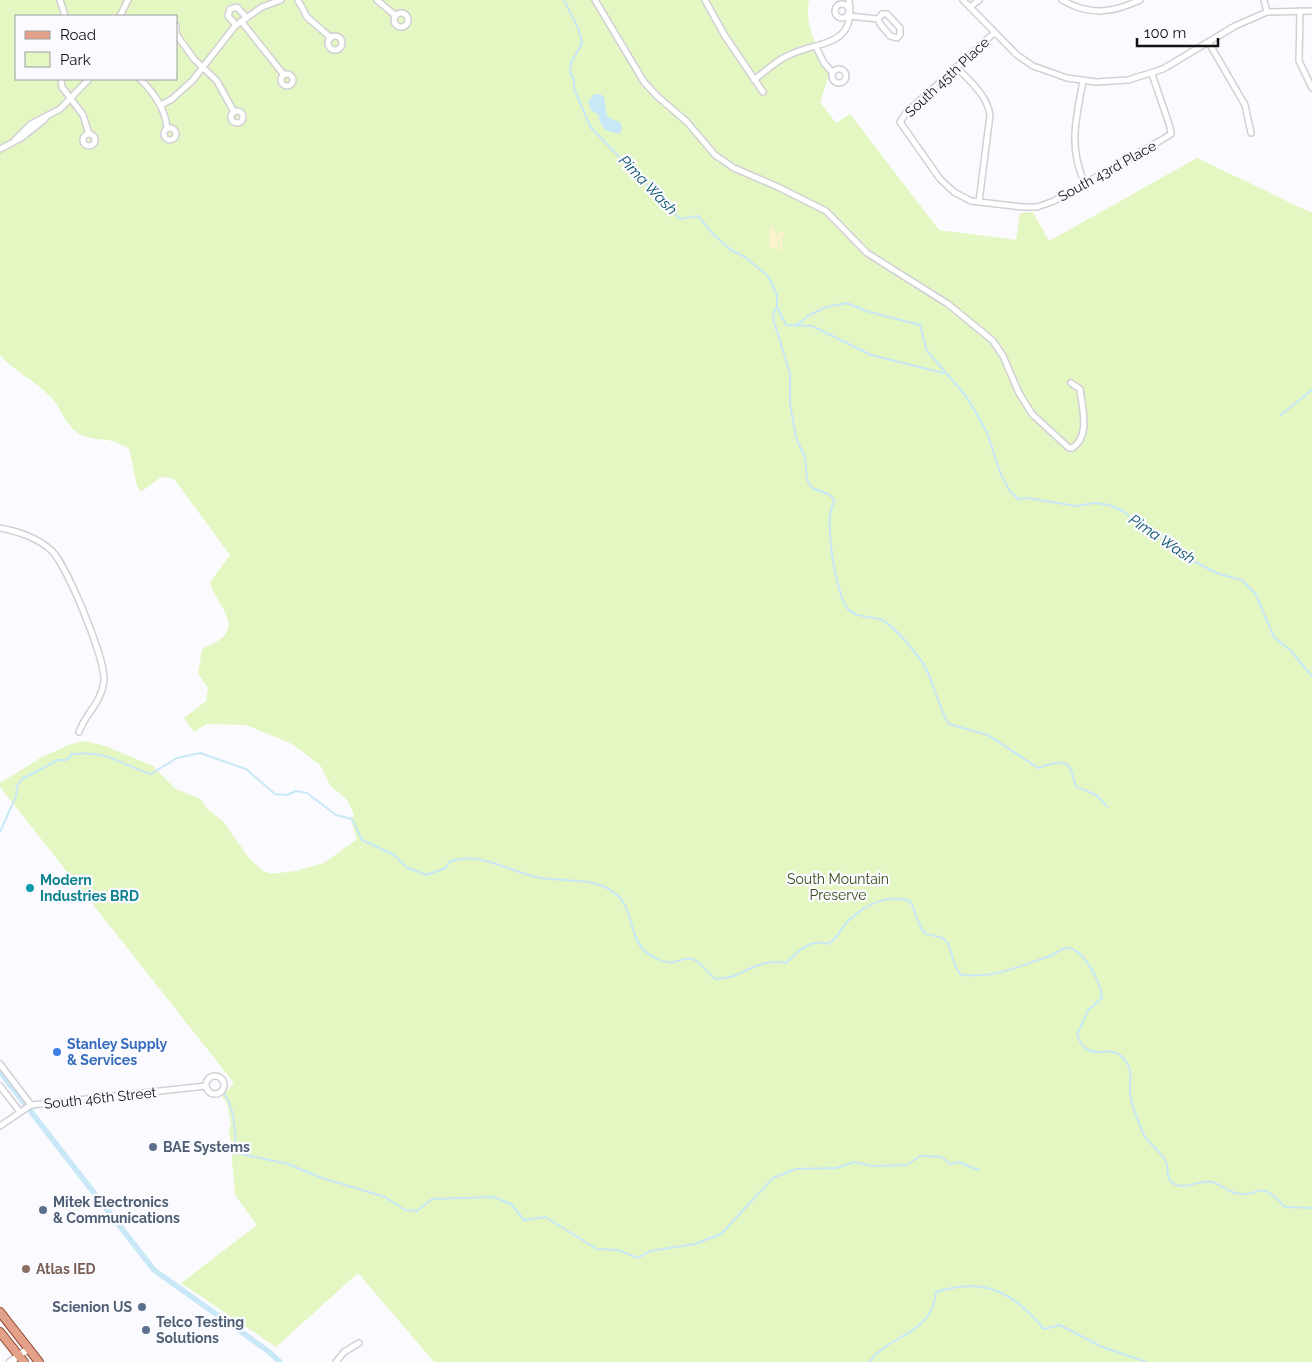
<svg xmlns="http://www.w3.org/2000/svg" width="1312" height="1362" font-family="Raleway,sans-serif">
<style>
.green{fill:#e4f6c2;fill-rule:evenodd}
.sand{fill:#fcf2cc}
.water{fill:#c8e8f7}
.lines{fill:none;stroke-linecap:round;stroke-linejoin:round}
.stream{stroke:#c8e8f7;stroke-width:2}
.canal{stroke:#c8e8f7;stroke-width:5.5}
.minor-casing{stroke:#d1d0d6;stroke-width:8}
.tertiary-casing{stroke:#d1d0d6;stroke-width:9}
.primary-casing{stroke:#8f462e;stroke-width:10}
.minor{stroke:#fff;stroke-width:5}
.tertiary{stroke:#fff;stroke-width:6}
.primary{stroke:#e4a189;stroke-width:8}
.culture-dot{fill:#0f9aa8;stroke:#fbfbff;stroke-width:2}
.shop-dot{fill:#3f7fe0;stroke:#fbfbff;stroke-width:2}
.service-dot{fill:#5c6f8a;stroke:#fbfbff;stroke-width:2}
.education-dot{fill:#8d6e63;stroke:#fbfbff;stroke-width:2}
.labels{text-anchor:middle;stroke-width:4.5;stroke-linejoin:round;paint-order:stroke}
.street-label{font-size:14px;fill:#131315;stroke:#fbfbff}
.park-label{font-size:14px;fill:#3b4a16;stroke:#fbfbff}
.culture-label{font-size:14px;font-weight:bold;fill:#0d838f;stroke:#fbfbff;text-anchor:start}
.shop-label{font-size:14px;font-weight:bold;fill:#366cbe;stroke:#fbfbff;text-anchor:start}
.service-label{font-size:14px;font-weight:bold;fill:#4e5e75;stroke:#fbfbff;text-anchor:start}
.education-label{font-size:14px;font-weight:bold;fill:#785e54;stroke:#fbfbff;text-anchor:start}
.water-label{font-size:15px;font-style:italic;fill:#065069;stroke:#fbfbff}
</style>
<rect width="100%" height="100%" fill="#fbfbff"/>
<path class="green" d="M0,0H809C804,25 818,50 830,72L820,102L836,123L850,114L939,230L1016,240L1020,213L1033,212L1049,241L1197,158L1312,213V1362H434L358,1273L276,1347L181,1283L257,1225L235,1195L229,1127L231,1126L227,1103L222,1097L234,1083L0,787V783L42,757L71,744L86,741L108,747L153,766L174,788L201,799L207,809L222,820L249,858L262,870L271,874L295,871L324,863L357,839L351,821L354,814L347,800L330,785L320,765L292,744L246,725L207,724L194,732L184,718L206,701L208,688L198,674L202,649C206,647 221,640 223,637C240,621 212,598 210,582L230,555L174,479L161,477L141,492L137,486L129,448C123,447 118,442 112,441C100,438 88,440 78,433C65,425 62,410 53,399C37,382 15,372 0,355ZM16,16H176V79H16Z"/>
<path class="sand" d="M770,226H772L773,231H777V234H773L776,238L781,231L785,234L782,239L783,253L779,245L781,238L778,240V250L775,249L774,240V249L769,246Z"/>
<path class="water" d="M594,94H600L604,97L607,117L620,122L622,128L620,134L605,130L599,120V115L591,110L588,102Z"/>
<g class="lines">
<g class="stream">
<path d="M564,0L579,30L582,43L571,63L570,73L574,80V89L591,128L680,219L698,216L714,235L731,250L745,257L768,276L777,295V307L786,325L812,326L871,355L943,373"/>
<path d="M777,307L773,314L774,322L790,373V403L796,438L805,457L807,480L812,488L830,495L835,501C822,515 836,593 847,608C856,619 870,615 882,620C895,627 908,644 917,655C934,675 935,702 949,724L988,735L1038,768C1048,765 1066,756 1071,770C1073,775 1073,780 1076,786C1090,794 1096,791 1107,807"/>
<path d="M795,326L808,316L826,307L847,303L866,311L920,325L927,351L966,396L987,432L1000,472L1009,490L1018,499L1027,498L1076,506L1095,503L1109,505L1123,511L1140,525L1152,529L1189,559L1219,574L1242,580L1255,593L1274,637L1290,650L1312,676"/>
<path d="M1281,415L1312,390"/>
<path d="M0,832L16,796L17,786L22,779L58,760H67L72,754C112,751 118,764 151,774L177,758L200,753L246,769L275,794L287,795L296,791L307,793L336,815L352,819L362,840L394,855L406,867L426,875L446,868L449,862C478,850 508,871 536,877C563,883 595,875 617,895C634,910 629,938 646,952C651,957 666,964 674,962C680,961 685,957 692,959C701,962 708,973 715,979C721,978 728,978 734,976C752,968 765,959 786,963C798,951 810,938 828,944C841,936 839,929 848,921C866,904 886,894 910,901C916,909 917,927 925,933C932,937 943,935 947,942C953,953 952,965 961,975C999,978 1015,967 1050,956C1056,954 1061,948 1067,948C1084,948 1101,984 1102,998L1088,1010L1077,1035C1090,1068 1110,1039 1125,1060C1134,1072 1129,1080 1130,1093C1131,1104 1140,1127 1145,1137C1151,1145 1160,1152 1165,1160C1170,1168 1164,1178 1174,1184C1185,1190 1199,1180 1211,1182C1219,1183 1227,1191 1235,1193C1262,1200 1255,1175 1285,1207L1312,1208"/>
<path d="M224,1094C236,1110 235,1135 236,1153L288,1164L319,1177L385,1197L405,1210L417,1211L432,1199L493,1197L511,1204L524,1220L545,1217L597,1249L618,1250L638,1258L650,1251L695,1244L721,1234L773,1178L796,1169L836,1168L854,1162L873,1166L907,1165L920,1156L942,1157L950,1164L958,1162L979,1170"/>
<path d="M869,1362C889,1334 933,1335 936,1292C985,1277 1013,1292 1044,1329L1060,1325L1100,1346L1146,1362"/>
</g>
<path class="canal" d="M0,1072L154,1270L268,1351L280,1362"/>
<defs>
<g id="minor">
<path d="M60,0L65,16"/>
<path d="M298,0L307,17L331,38"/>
<path d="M377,0L396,16"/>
<path d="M595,0L644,82L657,96L687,122L715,155L734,168L778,187L826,211L867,253L948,304L981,331L993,341L1003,356L1019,393L1032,414L1069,448H1072C1091,437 1082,407 1080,389L1071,383"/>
<path d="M705,0L725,36L763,92"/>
<path d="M963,0L1017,55L1033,66L1067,78L1096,82L1128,80L1163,69L1235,26L1267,12L1312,11"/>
<path d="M1062,0C1090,16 1112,13 1140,0"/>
<path d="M1264,0L1267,12"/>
<circle cx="842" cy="11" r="7"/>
<path d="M970,7L979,0"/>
<path d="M1300,11L1299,61L1312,88"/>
<circle cx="401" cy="20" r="7"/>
<path d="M882,14H887L900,28V35L897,38L890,36C886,30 879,25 878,19Z"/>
<path d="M120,16L128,0"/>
<path d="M849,16L878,19"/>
<path d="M241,21L284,75"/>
<path d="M236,25L228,16L230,9L237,7L246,17"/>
<path d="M176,26V34"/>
<path d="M994,33L906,113L900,122L940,179L954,192L971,201L1023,207H1037L1054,201L1163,139L1171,134L1170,127L1152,74"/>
<path d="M176,34L194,59L217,81L234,112"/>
<circle cx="335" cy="43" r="7"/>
<path d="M1209,43L1245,105L1251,133"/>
<path d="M816,47L824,63L833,73"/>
<path d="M957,67C970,82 987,95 990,115L979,202"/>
<circle cx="839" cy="76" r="7"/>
<circle cx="287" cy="80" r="6"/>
<path d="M61,79L62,87L83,115L89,134"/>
<path d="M140,79C154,93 165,108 167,128"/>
<path d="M754,80C764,72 774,63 785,57C814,40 857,50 849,0"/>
<path d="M1083,81C1076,119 1068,147 1085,184"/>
<path d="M161,105L172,99L192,81L235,26L262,7L281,0"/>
<circle cx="237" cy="117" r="6"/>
<circle cx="170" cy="134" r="6"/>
<circle cx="89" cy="140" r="6"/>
<path d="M15,140L31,124L60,109L89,79"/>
<path d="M0,149L21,138L45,119"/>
<path d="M0,528C19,532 37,537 52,551C67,566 106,660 104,681C102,702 85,714 79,732"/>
<path d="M0,1064L31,1105"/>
<circle cx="215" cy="1085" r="9"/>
<path d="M0,1086L20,1112"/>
<path d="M0,1126L31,1105L206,1086"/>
<path d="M336,1362L344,1352L359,1343"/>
</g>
<path id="tertiary" d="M10,1362L28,1349"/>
<g id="primary">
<path d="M0,1312L39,1362"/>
<path d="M0,1332L24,1362"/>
</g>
</defs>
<use href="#minor" class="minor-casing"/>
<use href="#tertiary" class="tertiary-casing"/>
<use href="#primary" class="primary-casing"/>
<use href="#minor" class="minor"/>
<use href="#tertiary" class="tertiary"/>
<use href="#primary" class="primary"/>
</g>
<circle class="culture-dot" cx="30" cy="888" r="5"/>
<circle class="shop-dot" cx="57" cy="1052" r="5"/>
<g class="service-dot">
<circle cx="153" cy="1147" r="5"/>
<circle cx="43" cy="1210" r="5"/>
<circle cx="142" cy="1307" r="5"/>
<circle cx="146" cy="1330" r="5"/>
</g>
<circle class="education-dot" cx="26" cy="1269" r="5"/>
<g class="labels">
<g class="street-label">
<text transform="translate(947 77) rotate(-43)" y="5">South 45th Place</text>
<text transform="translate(1107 171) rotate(-29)" y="5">South 43rd Place</text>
<text transform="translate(100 1098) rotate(-6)" y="5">South 46th Street</text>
</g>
<g class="park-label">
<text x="838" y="884">South Mountain<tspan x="838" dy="16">Preserve</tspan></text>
</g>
<g class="culture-label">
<text x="40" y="885">Modern<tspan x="40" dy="16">Industries BRD</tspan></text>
</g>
<g class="shop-label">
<text x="67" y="1049">Stanley Supply<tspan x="67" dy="16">&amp; Services</tspan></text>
</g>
<g class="service-label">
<text x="163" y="1152">BAE Systems</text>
<text x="53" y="1207">Mitek Electronics<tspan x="53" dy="16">&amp; Communications</tspan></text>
<text x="132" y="1312" text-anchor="end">Scienion US</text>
<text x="156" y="1327">Telco Testing<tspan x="156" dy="16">Solutions</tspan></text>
</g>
<g class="education-label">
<text x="36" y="1274">Atlas IED</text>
</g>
<g class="water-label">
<text transform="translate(648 185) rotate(46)" y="5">Pima Wash</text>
<text transform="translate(1162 539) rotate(34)" y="5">Pima Wash</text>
</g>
</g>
<rect x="15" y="15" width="162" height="65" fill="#fbfbff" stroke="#9e9ea1"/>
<rect x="25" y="31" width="25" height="8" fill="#e4a189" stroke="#9e9ea1"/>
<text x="60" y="40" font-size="15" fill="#131315">Road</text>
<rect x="25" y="52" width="25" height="15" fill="#e4f6c2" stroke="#9e9ea1"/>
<text x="60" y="65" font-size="15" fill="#131315">Park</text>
<path d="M1137 38v8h81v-8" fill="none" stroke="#131315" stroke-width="2.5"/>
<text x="1144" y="38" font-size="15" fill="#131315" stroke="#fbfbff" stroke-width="4" paint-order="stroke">100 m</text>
</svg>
